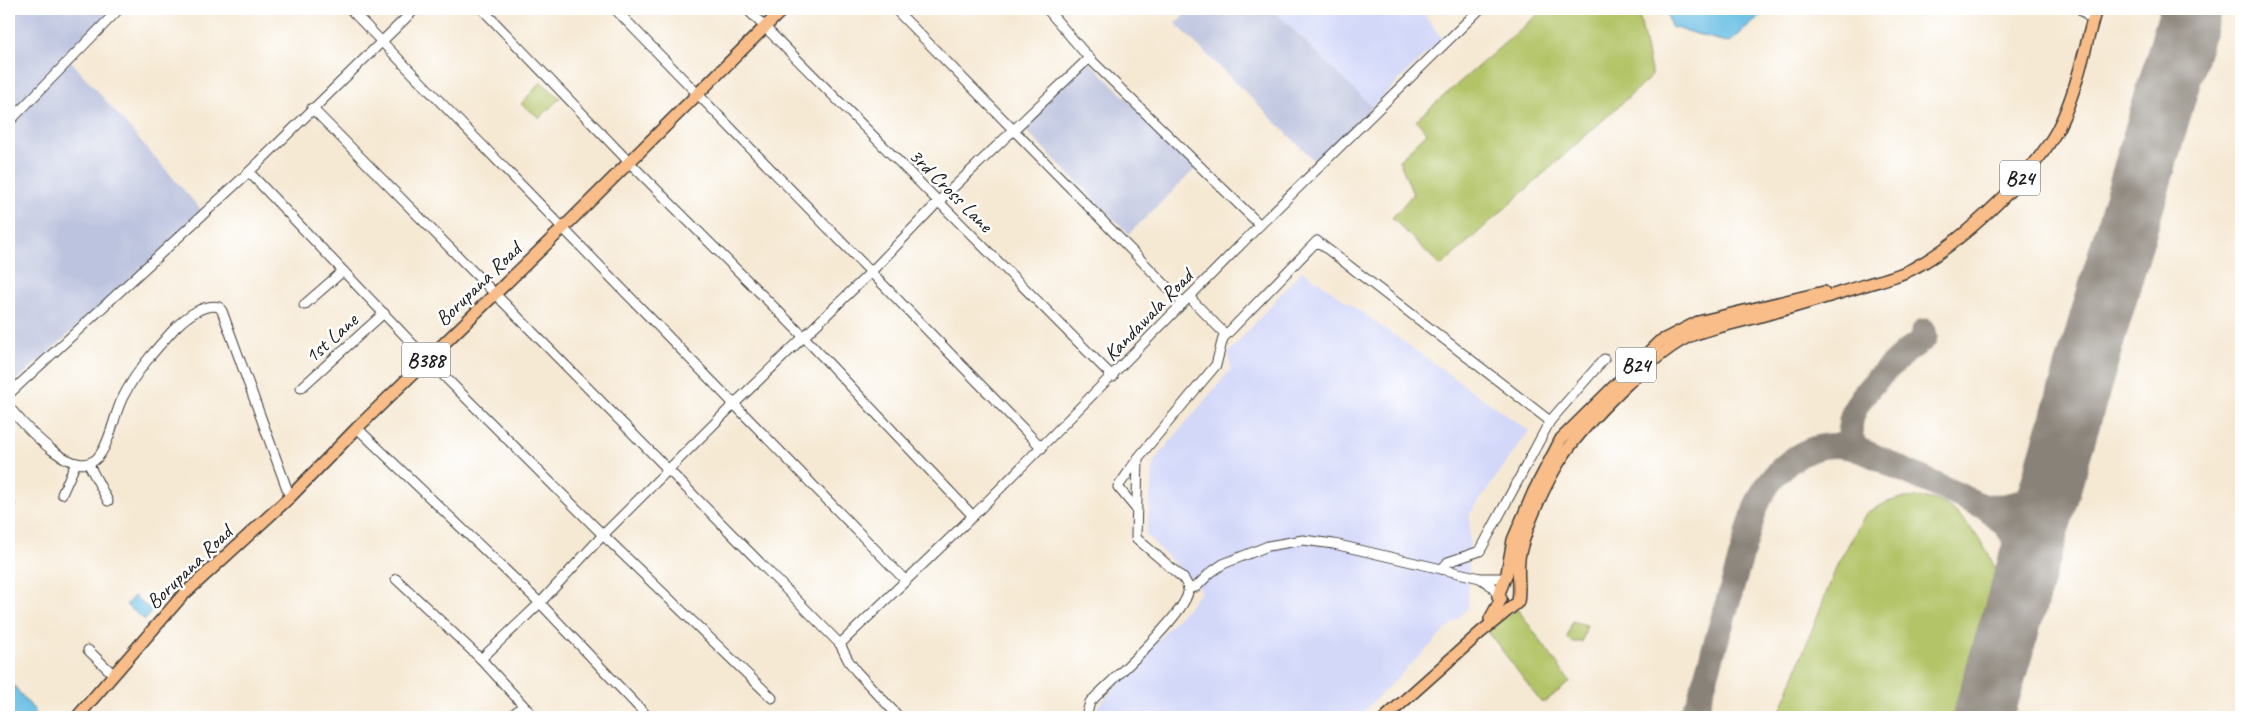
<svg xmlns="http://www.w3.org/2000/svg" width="2250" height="726" font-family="Caveat,sans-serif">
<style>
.built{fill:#d3d8f9}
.industrial{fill:#bcc3de}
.green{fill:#b3c468;stroke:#687042}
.water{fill:#67bee4;stroke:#426d80}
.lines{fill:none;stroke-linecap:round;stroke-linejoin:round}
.taxiway{stroke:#898278;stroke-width:25}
.runway{stroke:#898278;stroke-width:61}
.minor-casing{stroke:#3d3b38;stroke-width:11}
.major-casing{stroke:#3d3b38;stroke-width:14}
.minor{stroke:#fff;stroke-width:9}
.major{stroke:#f8bd88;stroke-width:11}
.labels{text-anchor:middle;stroke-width:5;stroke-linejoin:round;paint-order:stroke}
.shield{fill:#fff;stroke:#606060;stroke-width:1}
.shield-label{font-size:20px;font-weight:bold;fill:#1c1c1c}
.street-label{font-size:21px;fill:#1c1c1c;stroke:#fff}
</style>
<rect width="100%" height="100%" fill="#fff"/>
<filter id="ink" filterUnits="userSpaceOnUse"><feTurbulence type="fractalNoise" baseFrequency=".02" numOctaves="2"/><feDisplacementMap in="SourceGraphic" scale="10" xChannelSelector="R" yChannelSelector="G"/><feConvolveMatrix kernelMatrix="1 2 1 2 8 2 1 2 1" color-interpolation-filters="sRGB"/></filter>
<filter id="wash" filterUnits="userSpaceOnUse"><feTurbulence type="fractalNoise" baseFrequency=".0096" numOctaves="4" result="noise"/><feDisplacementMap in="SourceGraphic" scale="20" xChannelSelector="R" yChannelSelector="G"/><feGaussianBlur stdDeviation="1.12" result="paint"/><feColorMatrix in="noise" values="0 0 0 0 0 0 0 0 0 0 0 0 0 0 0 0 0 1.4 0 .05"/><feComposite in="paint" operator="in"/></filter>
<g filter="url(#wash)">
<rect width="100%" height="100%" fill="#f6e9d4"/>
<g class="built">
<path d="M1139,9H1177L1171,15Z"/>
<path d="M1272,9H1431L1425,16L1442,38L1372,107Z"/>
<path d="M1302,270L1529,431L1470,514L1468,608L1358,717H1095L1097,707L1202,591L1146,535L1154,461L1230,370L1229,352Z"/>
</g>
<g class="industrial">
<path d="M9,9H119L70,60L203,212L151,262L9,387Z"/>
<path d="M1190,9H1272L1372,107L1317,163L1175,23Z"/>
<path d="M1087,59L1196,168L1129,234L1020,125Z"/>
</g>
<g class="green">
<path d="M1544,9H1638L1652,76L1441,266L1392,218L1413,194L1399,160L1427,133L1416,120Z"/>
<path d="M541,82L560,98L540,118L521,104Z"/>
<path d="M1902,498C1915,498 1928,496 1941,502C1963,513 1991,551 1997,575L1954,717H1778L1838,563L1866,513L1887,502Z"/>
<path d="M1515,610L1519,611L1570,682L1545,702L1540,701L1489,633L1490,629Z"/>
<path d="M1572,621L1587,625L1582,642H1571L1567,638Z"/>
</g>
<g class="water">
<path d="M1666,9H1769L1729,43L1671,27Z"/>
<path d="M134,596L152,611L145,620L126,605Z"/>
<path d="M9,680L35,711L34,717H9Z"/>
</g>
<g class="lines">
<g class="taxiway">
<path d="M1858,450C1830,415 1884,372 1907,351C1913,346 1921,343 1925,337L1924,331"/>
<path d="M1982,506C2017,530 2024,548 2021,590"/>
<path d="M1690,717L1699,700L1755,509C1770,471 1806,438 1849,447C1868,451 1888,463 1905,471C1931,482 1956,494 1982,506C2026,509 2040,496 2059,459"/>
</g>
<path class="runway" d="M1983,717L2191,9"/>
</g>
</g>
<g filter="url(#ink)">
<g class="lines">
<defs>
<g id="minor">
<path d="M350,9L906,581"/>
<path d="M482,9L629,162L804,337L973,516"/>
<path d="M615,9L1042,448"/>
<path d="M747,9L1113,377"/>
<path d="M895,9L1183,303"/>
<path d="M1047,9L1089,58L1260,225"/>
<path d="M2080,9L2093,21"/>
<path d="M312,108C487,288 665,465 840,644L848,660L856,671L899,717"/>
<path d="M9,122L119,9"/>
<path d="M249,172L427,359L603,535L772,698"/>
<path d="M1189,297L1226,335"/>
<path d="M304,305L343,271"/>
<path d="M301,388L384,313"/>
<path d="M9,394L249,172L415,9"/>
<path d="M9,407C24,425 79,489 101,453C112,437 114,414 123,397C137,370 156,349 176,327C186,317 204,303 219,307L222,311L290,497"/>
<path d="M357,428L540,603L648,717"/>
<path d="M88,463L108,501"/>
<path d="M62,494L76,463"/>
<path d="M9,504L10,505"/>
<path d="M1137,510L1118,487L1138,458"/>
<path d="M1442,569L1448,562L1480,551L1550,421L1604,359"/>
<path d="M1480,578L1493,587L1498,596"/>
<path d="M396,579L481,659L534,717"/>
<path d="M1188,588L1196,587L1210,573L1223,564L1268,546L1303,540L1334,544L1480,578H1503"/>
<path d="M840,644L973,516L1260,225L1480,9"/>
<path d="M88,650L114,675"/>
<path d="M481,659L540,603L603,535L735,403L870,273L938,202L1089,58"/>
<path d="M510,717L523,706"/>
<path d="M1086,717L1090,702C1109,683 1185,615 1188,592C1189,586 1186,582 1183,578L1136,538L1138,458L1216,365L1223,338L1317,241L1550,421"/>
</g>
<g id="major">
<path d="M1490,619L1501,599L1498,596L1507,573L1513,540L1534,491L1561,439L1659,342L1698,322L1824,292"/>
<path d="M77,717L182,596L290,497L357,428L563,228L783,9"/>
<path d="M1386,717L1481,632L1518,602C1521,586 1516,570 1520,553C1527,524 1545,484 1561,459C1583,425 1658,347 1695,334C1719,326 1744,321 1768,314C1799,306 1829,296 1859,287C1877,281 1898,277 1914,268C1961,243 2041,169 2062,120C2078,85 2085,46 2096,9"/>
</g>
</defs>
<use href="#minor" class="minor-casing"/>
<use href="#major" class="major-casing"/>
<use href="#minor" class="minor"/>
<use href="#major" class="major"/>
</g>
</g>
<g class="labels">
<g class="shield">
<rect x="2000" y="160.5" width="40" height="35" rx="4"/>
<rect x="402" y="342.5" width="48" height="35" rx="4"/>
<rect x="1616" y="347.5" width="40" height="35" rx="4"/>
</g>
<g class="shield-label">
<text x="2020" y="185">B24</text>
<text x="426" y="367">B388</text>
<text x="1636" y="372">B24</text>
</g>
<g class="street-label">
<text transform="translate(951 190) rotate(45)" y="7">3rd Cross Lane</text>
<text transform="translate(478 284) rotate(-44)" y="7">Borupana Road</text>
<text transform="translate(1148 315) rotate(-46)" y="7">Kandawala Road</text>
<text transform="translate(331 338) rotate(-42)" y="7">1st Lane</text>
<text transform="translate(189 567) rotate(-44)" y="7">Borupana Road</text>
</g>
</g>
<rect width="2250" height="726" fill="none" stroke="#fff" stroke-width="30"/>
</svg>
